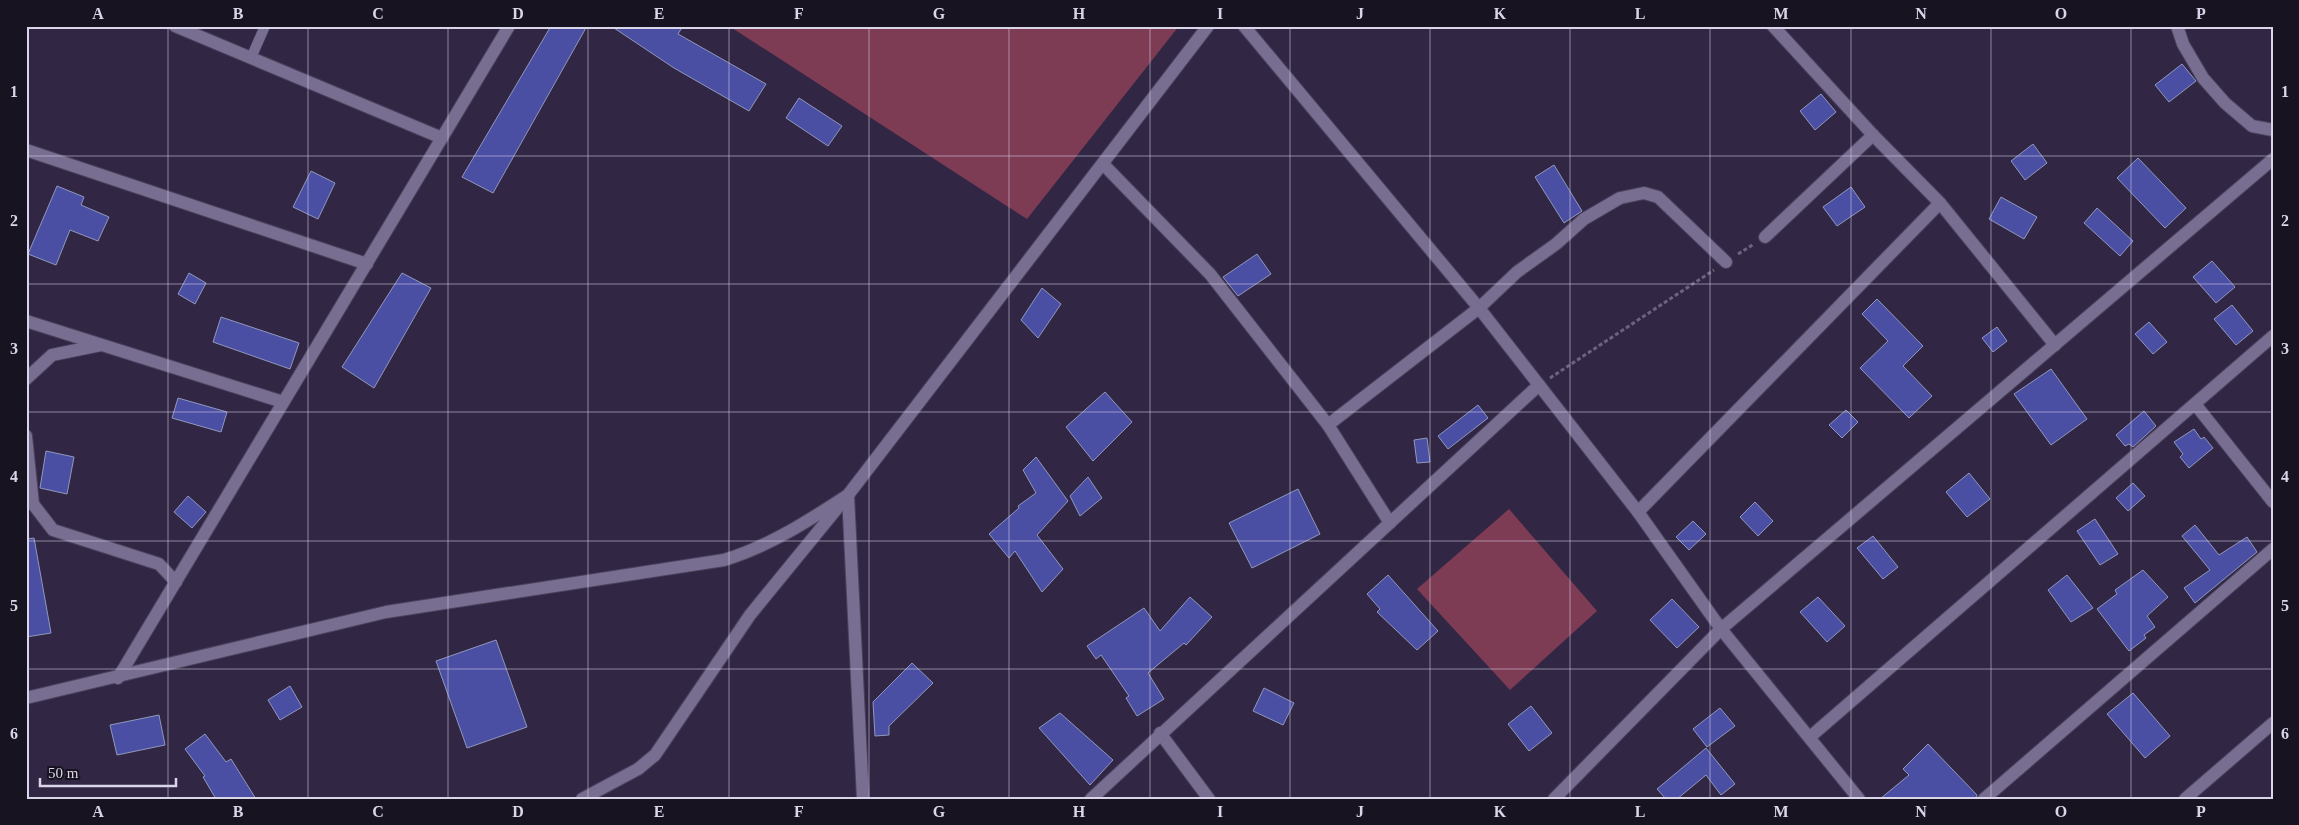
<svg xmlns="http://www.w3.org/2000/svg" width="2299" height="825" font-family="'Times New Roman',serif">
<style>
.green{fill:#7d3b54}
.building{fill:#4b4fa3;stroke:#9197bc}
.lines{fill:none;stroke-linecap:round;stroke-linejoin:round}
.lane-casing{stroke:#4b425c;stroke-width:11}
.street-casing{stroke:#4b425c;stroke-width:14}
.path{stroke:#6c647f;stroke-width:3;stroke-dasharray:4 2.5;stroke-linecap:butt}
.lane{stroke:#786e91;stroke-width:10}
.street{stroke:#786e91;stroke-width:12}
.grid{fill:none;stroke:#dad5e9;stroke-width:1;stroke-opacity:0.55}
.neatline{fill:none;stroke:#dad5e9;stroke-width:2}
.grid-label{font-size:16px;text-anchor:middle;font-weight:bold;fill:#dad5e9}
</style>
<rect width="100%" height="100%" fill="#312745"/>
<g class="green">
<path d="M729,26H1179L1027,219Z"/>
<path d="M1509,509L1597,611L1510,690L1417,589Z"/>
</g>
<g class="building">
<path d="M551,26H587L493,193L462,177Z"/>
<path d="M611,26H683L678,34L766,84L749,111L674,68Z"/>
<path d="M2182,64L2196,81L2169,102L2155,85Z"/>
<path d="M1821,94L1836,112L1815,130L1800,111Z"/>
<path d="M799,98L842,126L828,146L786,118Z"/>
<path d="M2033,144L2047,163L2025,180L2011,161Z"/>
<path d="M2138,158L2186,208L2165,228L2117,178Z"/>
<path d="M1554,165L1582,211L1564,223L1535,177Z"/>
<path d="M311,171L335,183L318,219L293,207Z"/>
<path d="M57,186L84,197L81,205L109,217L98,241L70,230L56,265L28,254Z"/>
<path d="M1851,187L1865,207L1837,226L1823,207Z"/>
<path d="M2001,197L2037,217L2024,239L1989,219Z"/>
<path d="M2097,208L2133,241L2120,256L2084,223Z"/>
<path d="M1257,254L1271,274L1238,296L1223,277Z"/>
<path d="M2212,261L2235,287L2216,303L2193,277Z"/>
<path d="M189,273L206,283L195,304L178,294Z"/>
<path d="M402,273L431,288L374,388L342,367Z"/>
<path d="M1042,288L1061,304L1038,338L1021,320Z"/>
<path d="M1877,299L1923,346L1903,366L1932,396L1909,418L1860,368L1888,341L1862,314Z"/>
<path d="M2232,305L2253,331L2236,345L2214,319Z"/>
<path d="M221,317L299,343L290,369L213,342Z"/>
<path d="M2149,322L2167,342L2153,354L2135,334Z"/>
<path d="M1997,327L2007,341L1993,352L1982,338Z"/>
<path d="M2051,369L2087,419L2051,445L2014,394Z"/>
<path d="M1105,392L1132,422L1093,461L1066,427Z"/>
<path d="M178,398L227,412L221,432L172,418Z"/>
<path d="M1478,405L1488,418L1448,449L1438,436Z"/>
<path d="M1846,410L1858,422L1842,438L1829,425Z"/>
<path d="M2144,411L2156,426L2133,447L2129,444L2125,446L2116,435Z"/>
<path d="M2194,429L2201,439L2204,437L2213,448L2189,468L2180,457L2183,454L2174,442Z"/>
<path d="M1427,438L1430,462L1417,463L1414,440Z"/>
<path d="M46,451L74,457L67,494L40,488Z"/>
<path d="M1036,457L1068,501L1037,535L1063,569L1042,592L1015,551L1009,558L989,534L1019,508L1018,506L1036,493L1023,470Z"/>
<path d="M1969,473L1990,499L1967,517L1946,492Z"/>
<path d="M1088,477L1102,498L1080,516L1070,496Z"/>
<path d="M2133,483L2145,496L2128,511L2116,498Z"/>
<path d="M1298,489L1320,534L1252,568L1229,523Z"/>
<path d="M188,496L206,512L192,528L174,512Z"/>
<path d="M1755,502L1773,521L1758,536L1740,517Z"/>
<path d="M2095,519L2118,554L2100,565L2077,531Z"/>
<path d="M1693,521L1706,534L1689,550L1676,537Z"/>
<path d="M2195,525L2219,555L2247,537L2257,552L2195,603L2184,588L2210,570L2182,536Z"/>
<path d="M1873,536L1898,567L1883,579L1857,548Z"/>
<path d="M34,538L51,633L26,637V539Z"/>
<path d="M2143,570L2168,597L2147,616L2155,627L2144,635L2146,638L2129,651L2097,609L2117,594L2115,590Z"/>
<path d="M1388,575L1438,631L1417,650L1377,612L1380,609L1367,594Z"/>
<path d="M2067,575L2093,608L2071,622L2048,590Z"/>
<path d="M1190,597L1212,617L1186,645L1184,643L1148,673L1164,699L1137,716L1126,698L1129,696L1101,655L1096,659L1087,646L1144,608L1160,631Z"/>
<path d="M1818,597L1845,626L1827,642L1800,612Z"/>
<path d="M1672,599L1699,627L1677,648L1650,620Z"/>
<path d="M496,640L527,727L467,748L436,661Z"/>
<path d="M912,663L933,683L889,726V735L875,736L873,702Z"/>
<path d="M290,686L302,707L280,720L268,700Z"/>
<path d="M1264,688L1294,703L1283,725L1253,711Z"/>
<path d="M2133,693L2170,736L2145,758L2107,714Z"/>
<path d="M1531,706L1552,733L1529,751L1508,724Z"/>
<path d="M1720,708L1735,726L1707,747L1693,729Z"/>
<path d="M1060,713L1113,760L1090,785L1039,728Z"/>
<path d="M159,715L165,745L117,755L110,725Z"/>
<path d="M205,734L226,762L231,759L256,799H216L203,777L205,776L185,749Z"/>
<path d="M1928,744L1977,795L1976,799H1880L1909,775L1903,769Z"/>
<path d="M1706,748L1735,784L1721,795L1706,775L1677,799H1666L1657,789Z"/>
</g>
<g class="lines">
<defs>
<path id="lane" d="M251,58L265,26"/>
<g id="street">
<path d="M175,26L442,138"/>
<path d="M1244,26L1479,308L1638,512L1721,629L1859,799"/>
<path d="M1773,26L1873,135L1940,203L2055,345"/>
<path d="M2177,26L2183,44L2203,78L2225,103L2252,126L2273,130"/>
<path d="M26,150L367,264"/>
<path d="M1103,164L1210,274L1328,425L1390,523"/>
<path d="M1765,237L1873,135"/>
<path d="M26,321L283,402"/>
<path d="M26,379L52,355L101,345"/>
<path d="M2195,404L2273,502"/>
<path d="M1328,425L1479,308L1517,272L1556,244L1584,219L1620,198L1644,193L1658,197L1726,262"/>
<path d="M26,436L33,504"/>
<path d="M26,503L33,504L53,530L159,564L176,582"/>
<path d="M1638,512L1940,203"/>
<path d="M118,678L509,26"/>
<path d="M26,698L386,612L724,560C770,546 808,521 848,495L863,799"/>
<path d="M1160,733L1209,799"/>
<path d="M1810,737L2273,336"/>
<path d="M582,799L638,769L655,755L750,615L848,495L1208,26"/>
<path d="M1091,799L1539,385"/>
<path d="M1554,799L1721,629L2273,159"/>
<path d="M1984,799L2273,549"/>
<path d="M2185,799L2273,723"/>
</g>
</defs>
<use href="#lane" class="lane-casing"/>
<use href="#street" class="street-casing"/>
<g class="path">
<path d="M1738,254L1754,244"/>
<path d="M1550,378L1714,270"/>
</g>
<use href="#lane" class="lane"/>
<use href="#street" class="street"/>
</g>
<path class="grid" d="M168,26V799M308,26V799M448,26V799M588,26V799M729,26V799M869,26V799M1009,26V799M1150,26V799M1290,26V799M1430,26V799M1570,26V799M1710,26V799M1851,26V799M1991,26V799M2131,26V799M26,156H2273M26,284H2273M26,412H2273M26,541H2273M26,669H2273"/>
<rect width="2299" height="825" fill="none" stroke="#171320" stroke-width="55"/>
<path d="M40 778v8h136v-8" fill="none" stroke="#dad5e9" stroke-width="2.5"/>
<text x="48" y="778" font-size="15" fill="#dad5e9" stroke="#171320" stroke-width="4" paint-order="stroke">50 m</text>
<rect x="28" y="28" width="2244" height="770" class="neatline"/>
<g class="grid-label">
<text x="98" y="19">A</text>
<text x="238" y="19">B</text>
<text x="378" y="19">C</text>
<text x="518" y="19">D</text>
<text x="659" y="19">E</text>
<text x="799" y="19">F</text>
<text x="939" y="19">G</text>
<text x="1079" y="19">H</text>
<text x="1220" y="19">I</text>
<text x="1360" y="19">J</text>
<text x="1500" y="19">K</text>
<text x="1640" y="19">L</text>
<text x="1781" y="19">M</text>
<text x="1921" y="19">N</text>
<text x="2061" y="19">O</text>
<text x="2201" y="19">P</text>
<text x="14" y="97">1</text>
<text x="2285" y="97">1</text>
<text x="14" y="226">2</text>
<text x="2285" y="226">2</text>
<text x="14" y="354">3</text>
<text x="2285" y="354">3</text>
<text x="14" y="482">4</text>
<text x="2285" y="482">4</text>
<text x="14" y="611">5</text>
<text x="2285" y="611">5</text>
<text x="14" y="739">6</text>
<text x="2285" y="739">6</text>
<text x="98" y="817">A</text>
<text x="238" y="817">B</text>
<text x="378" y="817">C</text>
<text x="518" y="817">D</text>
<text x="659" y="817">E</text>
<text x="799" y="817">F</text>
<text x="939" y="817">G</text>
<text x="1079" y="817">H</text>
<text x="1220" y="817">I</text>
<text x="1360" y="817">J</text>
<text x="1500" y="817">K</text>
<text x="1640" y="817">L</text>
<text x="1781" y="817">M</text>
<text x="1921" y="817">N</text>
<text x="2061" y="817">O</text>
<text x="2201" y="817">P</text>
</g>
</svg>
